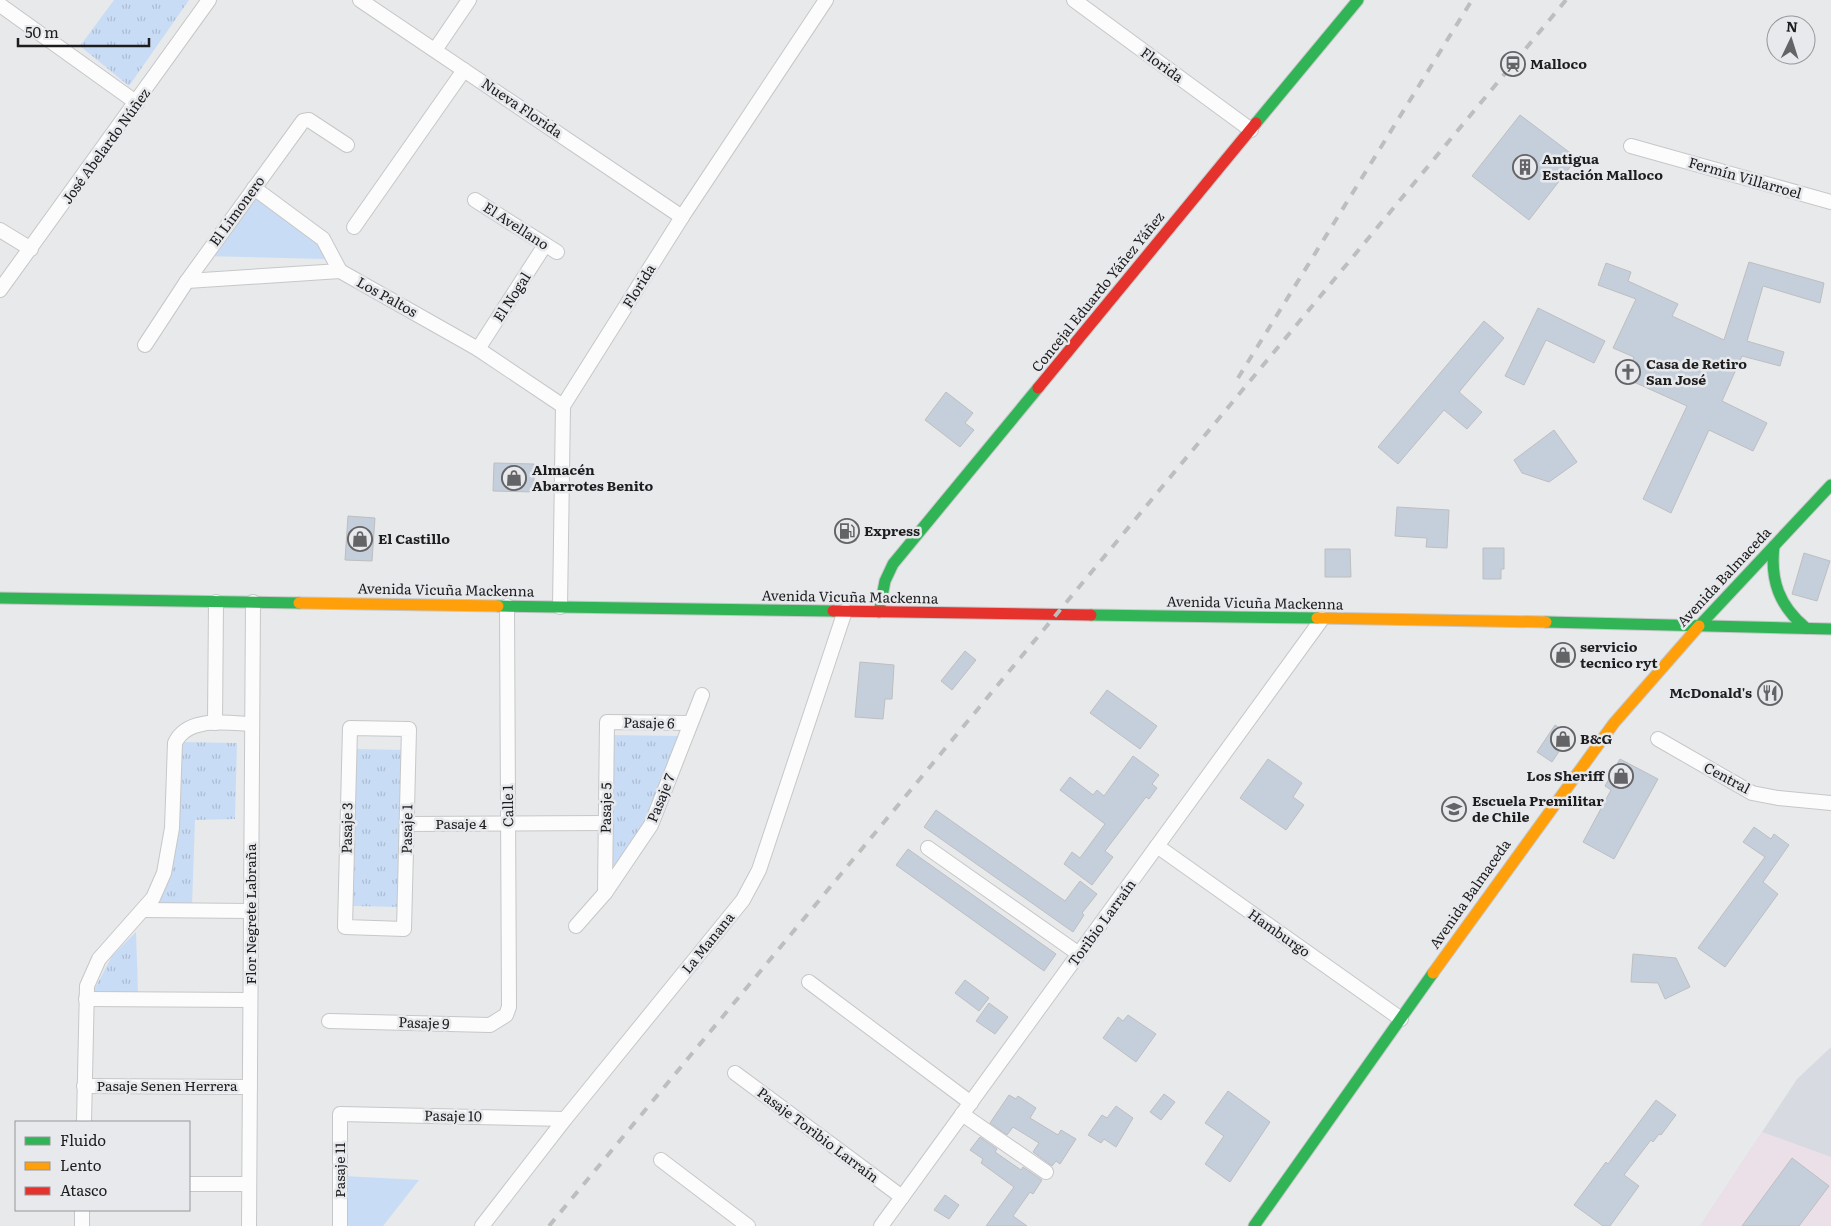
<svg xmlns="http://www.w3.org/2000/svg" width="1831" height="1226" font-family="Literata,serif">
<style>
.built{fill:#d7dbe1}
.industrial{fill:#ebe0e8}
.grass{fill:#c9dcf5}
.park{fill:url(#park-tufts)}
.building{fill:#c5cfdb;stroke:#bebec0}
.lines{fill:none;stroke-linecap:round;stroke-linejoin:round}
.street-casing{stroke:#c6c7c8;stroke-width:16}
.fast-casing{stroke:#c6c7c8;stroke-width:13}
.slow-casing{stroke:#c6c7c8;stroke-width:13}
.jam-casing{stroke:#c6c7c8;stroke-width:13}
.street{stroke:#fcfcfc;stroke-width:14}
.fast{stroke:#30b455;stroke-width:11}
.slow{stroke:#ff9f0a;stroke-width:11}
.jam{stroke:#e5322d;stroke-width:11}
.rail{stroke:#bdbebe;stroke-width:4;stroke-dasharray:9 9;stroke-linecap:butt}
.labels{text-anchor:middle;stroke-width:5;stroke-linejoin:round;paint-order:stroke}
.poi-label{font-size:14px;font-weight:bold;fill:#1d1d1e;stroke:#e7e9ec;text-anchor:start}
.street-label{font-size:14px;fill:#1d1d1e;stroke:#e7e9ec}
</style>
<defs>
<pattern id="park-tufts" width="24" height="20" patternUnits="userSpaceOnUse" patternTransform="scale(1.25)"><rect width="24" height="20" fill="#c9dcf5"/><path d="M3 7l-1-3M5 7V3M7 7l1-3M15 17l-1-3M17 17v-4M19 17l1-3" fill="none" stroke="#acbcd2"/></pattern>
</defs>
<rect width="100%" height="100%" fill="#e8e9eb"/>
<path class="built" d="M1831,1047V1226H1700L1797,1079Z"/>
<path class="industrial" d="M1762,1132L1831,1157V1226H1700Z"/>
<g class="grass">
<path d="M245,191L323,246L324,259L202,256Z"/>
<path d="M344,1176L419,1180L383,1226H344Z"/>
</g>
<g class="park">
<path d="M114,0H189L129,86L80,46Z"/>
<path d="M611,735L680,736L648,821L609,876Z"/>
<path d="M181,742L237,743L235,819L195,820L192,906H153L174,862L179,828Z"/>
<path d="M357,749L403,750L400,907L353,906Z"/>
<path d="M136,932L138,993L92,994L112,956Z"/>
</g>
<g class="building">
<path d="M1520,115L1577,158L1529,220L1472,176Z"/>
<path d="M1749,262L1824,283L1820,303L1763,286L1747,341L1784,352L1780,366L1742,356L1722,401L1767,423L1753,451L1709,430L1671,513L1643,499L1687,406L1625,378L1634,357L1613,348L1636,299L1598,285L1606,263L1631,272L1628,281L1678,304L1672,316L1724,340Z"/>
<path d="M1538,308L1605,341L1594,363L1546,340L1524,385L1505,376Z"/>
<path d="M1484,321L1504,338L1459,392L1482,412L1467,429L1444,410L1398,464L1378,447Z"/>
<path d="M946,392L973,413L965,423L974,430L960,447L925,420Z"/>
<path d="M1554,430L1577,462L1549,482L1522,473L1514,460Z"/>
<path d="M494,463L534,464V492L493,491Z"/>
<path d="M1397,507L1449,510L1447,548L1426,547L1427,538L1395,536Z"/>
<path d="M348,516L375,518L372,561L345,560Z"/>
<path d="M838,522L858,524L856,541L836,538Z"/>
<path d="M1483,548H1504V569H1501V579H1483Z"/>
<path d="M1325,549H1350L1351,577H1325Z"/>
<path d="M1804,553L1830,561L1817,601L1792,594Z"/>
<path d="M965,651L976,660L952,690L941,681Z"/>
<path d="M860,662L894,665L892,699H885L883,719L855,717Z"/>
<path d="M1107,690L1157,726L1140,749L1090,713Z"/>
<path d="M1555,725L1570,735L1552,762L1537,752Z"/>
<path d="M1133,756L1159,775L1152,784L1157,788L1149,799L1146,797L1105,851L1113,857L1092,885L1064,864L1072,852L1080,858L1105,824L1060,790L1070,777L1093,795L1097,790L1104,796Z"/>
<path d="M1268,759L1302,783L1293,797L1304,805L1286,830L1240,798Z"/>
<path d="M1620,759L1658,779L1614,859L1583,842L1611,790L1605,786Z"/>
<path d="M936,810L1065,901L1080,881L1097,894L1082,913L1084,915L1073,932L924,827Z"/>
<path d="M1754,827L1771,839L1774,834L1789,845L1763,882L1778,894L1725,967L1698,948L1765,857L1743,842Z"/>
<path d="M908,849L1056,954L1044,971L896,865Z"/>
<path d="M1633,954L1676,958L1690,987L1665,999L1658,983L1631,982Z"/>
<path d="M965,980L989,998L979,1011L955,993Z"/>
<path d="M989,1003L1008,1017L995,1034L976,1021Z"/>
<path d="M1128,1015L1156,1034L1136,1062L1103,1038L1118,1017L1123,1021Z"/>
<path d="M1228,1091L1270,1122L1230,1182L1205,1164L1224,1136L1205,1123Z"/>
<path d="M1164,1094L1175,1102L1161,1120L1150,1112Z"/>
<path d="M1009,1095L1016,1099L1018,1096L1036,1108L1030,1118L1058,1135L1061,1130L1076,1139L1060,1164L1056,1161L1052,1166L1033,1152L1039,1143L1013,1127L1007,1135L990,1123Z"/>
<path d="M1656,1100L1676,1115L1661,1135L1659,1134L1653,1142L1651,1140L1624,1175L1639,1186L1610,1226H1603L1574,1205L1606,1162L1608,1164Z"/>
<path d="M1116,1106L1133,1118L1116,1147L1104,1139L1101,1143L1088,1135L1102,1115L1107,1118Z"/>
<path d="M980,1137L997,1149L995,1152L1021,1170L1023,1167L1042,1180L1033,1194L1030,1192L1013,1216L1027,1226H986L1014,1187L981,1163L983,1159L970,1150Z"/>
<path d="M1792,1158L1829,1186L1799,1226H1742Z"/>
<path d="M945,1195L959,1205L949,1219L934,1210Z"/>
</g>
<g class="lines">
<defs>
<g id="street">
<path d="M360,0L682,217"/>
<path d="M1074,0L1251,130"/>
<path d="M0,5L137,103"/>
<path d="M435,50L469,0"/>
<path d="M1631,146L1831,202"/>
<path d="M254,188L323,239L340,271"/>
<path d="M475,200L557,252"/>
<path d="M354,227L464,70"/>
<path d="M0,230L31,249"/>
<path d="M187,281L340,271L478,349L563,406"/>
<path d="M0,290L209,0"/>
<path d="M145,345L187,281L303,121L309,120L347,145"/>
<path d="M478,349L545,245"/>
<path d="M560,607L563,406L682,217L826,0"/>
<path d="M215,723L216,602"/>
<path d="M350,728L409,729L404,929L345,927Z"/>
<path d="M1658,739L1752,793L1778,798L1831,803"/>
<path d="M407,824L606,823"/>
<path d="M1157,846L1401,1019"/>
<path d="M928,848L1079,954"/>
<path d="M605,893L607,722L690,723"/>
<path d="M143,910L251,911"/>
<path d="M576,926L605,893L651,825L702,695"/>
<path d="M809,982L971,1103"/>
<path d="M86,999L250,1000"/>
<path d="M329,1021L490,1025L506,1015L509,1007L507,606"/>
<path d="M735,1073L902,1197"/>
<path d="M84,1086L250,1087"/>
<path d="M962,1114L1046,1172"/>
<path d="M84,1122L87,986L99,959L153,898L164,873L172,828L175,743C187,716 227,723 251,724"/>
<path d="M661,1160L748,1226"/>
<path d="M189,1184H249"/>
<path d="M82,1226V1210"/>
<path d="M249,1226L253,602"/>
<path d="M340,1226V1114L565,1119"/>
<path d="M482,1226L565,1119L743,900L759,870L845,611"/>
<path d="M881,1226L1322,619"/>
</g>
<g id="fast">
<path d="M1256,123L1358,0"/>
<path d="M1774,546C1770,580 1779,606 1806,628"/>
<path d="M0,598L299,603"/>
<path d="M498,606L833,611"/>
<path d="M879,612L885,581L893,564L1038,388"/>
<path d="M1091,615L1317,618"/>
<path d="M1546,622L1831,629"/>
<path d="M1699,626L1831,485"/>
<path d="M1254,1226L1433,973"/>
</g>
<g id="slow">
<path d="M299,603L498,606"/>
<path d="M1317,618L1546,622"/>
<path d="M1433,973L1614,723L1699,626"/>
</g>
<g id="jam">
<path d="M1038,388L1256,123"/>
<path d="M833,611L1091,615"/>
</g>
</defs>
<use href="#street" class="street-casing"/>
<use href="#fast" class="fast-casing"/>
<use href="#slow" class="slow-casing"/>
<use href="#jam" class="jam-casing"/>
<use href="#street" class="street"/>
<use href="#fast" class="fast"/>
<use href="#slow" class="slow"/>
<use href="#jam" class="jam"/>
<g class="rail">
<path d="M1238,378L1472,0"/>
<path d="M549,1226L1566,0"/>
</g>
</g>
<defs>
<symbol id="station-ring" viewBox="-11 -11 22 22"><circle r="9.5" fill="#e7e9ec" stroke="#646466" stroke-width="1.5"/><path d="M-3-6H3Q5-6 5-4V2Q5 4 3 4L4.5 6H3L1.5 4h-3L-3 6H-4.5L-3 4Q-5 4-5 2V-4Q-5-6-3-6ZM-3.5-4v3h7v-3ZM-3.5 1v1.5H-2V1ZM2 1v1.5H3.5V1Z" fill="#646466"/></symbol>
<symbol id="building-ring" viewBox="-11 -11 22 22"><circle r="9.5" fill="#e7e9ec" stroke="#646466" stroke-width="1.5"/><path d="M-4-6H4V6H1V3H-1V6H-4ZM-2.5-4.3h1.7v1.8h-1.7ZM.8-4.3h1.7v1.8H.8ZM-2.5-1h1.7V.8h-1.7ZM.8-1h1.7V.8H.8Z" fill="#646466"/></symbol>
<symbol id="church-ring" viewBox="-11 -11 22 22"><circle r="9.5" fill="#e7e9ec" stroke="#646466" stroke-width="1.5"/><path d="M-1.2-6h2.4v3.5h3.3v2.4h-3.3V6h-2.4V-.1h-3.3v-2.4h3.3Z" fill="#646466"/></symbol>
<symbol id="shop-ring" viewBox="-11 -11 22 22"><circle r="9.5" fill="#e7e9ec" stroke="#646466" stroke-width="1.5"/><path d="M-5-2.5h2.3a2.7 3.5 0 0 1 5.4 0H5L5.5 6h-11ZM-1.5-2.5h3a1.5 2.3 0 0 0-3 0Z" fill="#646466"/></symbol>
<symbol id="fuel-ring" viewBox="-11 -11 22 22"><circle r="9.5" fill="#e7e9ec" stroke="#646466" stroke-width="1.5"/><path d="M-5.5-6h7V0h2V4h1.3V-2.5L3-4.5l.8-.8L6-3V5H2.5V1h-1V6h-7ZM-4.2-4.7v3.2H.2V-4.7Z" fill="#646466"/></symbol>
<symbol id="restaurant-ring" viewBox="-11 -11 22 22"><circle r="9.5" fill="#e7e9ec" stroke="#646466" stroke-width="1.5"/><path d="M-5-6h1v4h1v-4h1v4h1v-4h1v5L-1.5 .5V6h-2V.5L-5-1ZM5-6V6H3V1.5H1.5Q1.5-4 5-6Z" fill="#646466"/></symbol>
<symbol id="school-ring" viewBox="-11 -11 22 22"><circle r="9.5" fill="#e7e9ec" stroke="#646466" stroke-width="1.5"/><path d="M0-5L7-2L0 1L-7-2ZM-4 1L0 2.5L4 1V4Q0 6-4 4Z" fill="#646466"/></symbol>
</defs>
<g fill-rule="evenodd">
<use href="#station-ring" x="1499" y="50" width="28" height="28"/>
<use href="#building-ring" x="1511" y="153" width="28" height="28"/>
<use href="#church-ring" x="1614" y="358" width="28" height="28"/>
<use href="#shop-ring" x="500" y="464" width="28" height="28"/>
<use href="#fuel-ring" x="833" y="517" width="28" height="28"/>
<use href="#shop-ring" x="346" y="525" width="28" height="28"/>
<use href="#shop-ring" x="1549" y="641" width="28" height="28"/>
<use href="#restaurant-ring" x="1756" y="679" width="28" height="28"/>
<use href="#shop-ring" x="1549" y="725" width="28" height="28"/>
<use href="#shop-ring" x="1607" y="762" width="28" height="28"/>
<use href="#school-ring" x="1440" y="795" width="28" height="28"/>
</g>
<g class="labels">
<g class="poi-label">
<text x="1530" y="69">Malloco</text>
<text x="1542" y="164">Antigua<tspan x="1542" dy="16">Estación Malloco</tspan></text>
<text x="1646" y="369">Casa de Retiro<tspan x="1646" dy="16">San José</tspan></text>
<text x="532" y="475">Almacén<tspan x="532" dy="16">Abarrotes Benito</tspan></text>
<text x="864" y="536">Express</text>
<text x="378" y="544">El Castillo</text>
<text x="1580" y="652">servicio<tspan x="1580" dy="16">tecnico ryt</tspan></text>
<text x="1752" y="698" text-anchor="end">McDonald's</text>
<text x="1580" y="744">B&amp;G</text>
<text x="1604" y="781" text-anchor="end">Los Sheriff</text>
<text x="1472" y="806">Escuela Premilitar<tspan x="1472" dy="16">de Chile</tspan></text>
</g>
<g class="street-label">
<text transform="translate(1162 65) rotate(36)" y="5">Florida</text>
<text transform="translate(522 108) rotate(34)" y="5">Nueva Florida</text>
<text transform="translate(106 146) rotate(-54)" y="5">José Abelardo Núñez</text>
<text transform="translate(1745 178) rotate(16)" y="5">Fermín Villarroel</text>
<text transform="translate(237 211) rotate(-54)" y="5">El Limonero</text>
<text transform="translate(516 226) rotate(33)" y="5">El Avellano</text>
<text transform="translate(639 286) rotate(-58)" y="5">Florida</text>
<text transform="translate(1098 292) rotate(-51)" y="5">Concejal Eduardo Yáñez Yáñez</text>
<text transform="translate(387 297) rotate(29)" y="5">Los Paltos</text>
<text transform="translate(512 297) rotate(-57)" y="5">El Nogal</text>
<text transform="translate(1724 577) rotate(-47)" y="5">Avenida Balmaceda</text>
<text transform="translate(446 590) rotate(1)" y="5">Avenida Vicuña Mackenna</text>
<text transform="translate(850 597) rotate(1)" y="5">Avenida Vicuña Mackenna</text>
<text transform="translate(1255 603) rotate(1)" y="5">Avenida Vicuña Mackenna</text>
<text transform="translate(649 723) rotate(1)" y="5">Pasaje 6</text>
<text transform="translate(1727 778) rotate(28)" y="5">Central</text>
<text transform="translate(661 798) rotate(-68)" y="5">Pasaje 7</text>
<text transform="translate(508 806) rotate(-91)" y="5">Calle 1</text>
<text transform="translate(606 808) rotate(-89)" y="5">Pasaje 5</text>
<text x="461" y="829">Pasaje 4</text>
<text transform="translate(347 828) rotate(-89)" y="5">Pasaje 3</text>
<text transform="translate(407 829) rotate(-89)" y="5">Pasaje 1</text>
<text transform="translate(1470 894) rotate(-55)" y="5">Avenida Balmaceda</text>
<text transform="translate(251 914) rotate(-90)" y="5">Flor Negrete Labraña</text>
<text transform="translate(1102 923) rotate(-54)" y="5">Toribio Larraín</text>
<text transform="translate(1279 933) rotate(35)" y="5">Hamburgo</text>
<text transform="translate(708 943) rotate(-51)" y="5">La Manana</text>
<text transform="translate(424 1023) rotate(2)" y="5">Pasaje 9</text>
<text x="167" y="1091">Pasaje Senen Herrera</text>
<text transform="translate(453 1116) rotate(1)" y="5">Pasaje 10</text>
<text transform="translate(818 1135) rotate(37)" y="5">Pasaje Toribio Larraín</text>
<text transform="translate(340 1170) rotate(-90)" y="5">Pasaje 11</text>
</g>
</g>
<rect x="15" y="1121" width="175" height="90" fill="#e7e9ec" stroke="#96979a"/>
<rect x="25" y="1137" width="25" height="8" fill="#30b455" stroke="#96979a"/>
<text x="60" y="1146" font-size="15" fill="#1d1d1e">Fluido</text>
<rect x="25" y="1162" width="25" height="8" fill="#ff9f0a" stroke="#96979a"/>
<text x="60" y="1171" font-size="15" fill="#1d1d1e">Lento</text>
<rect x="25" y="1187" width="25" height="8" fill="#e5322d" stroke="#96979a"/>
<text x="60" y="1196" font-size="15" fill="#1d1d1e">Atasco</text>
<g transform="translate(1791 40) rotate(4)"><circle r="24" fill="#e7e9ec" stroke="#96979a"/>
<path d="M0-4L9 19L0 12L-9 19Z" fill="#646466"/>
<text y="-8" font-size="14" font-weight="bold" text-anchor="middle" fill="#1d1d1e">N</text>
</g>
<path d="M18 38v8h131v-8" fill="none" stroke="#1d1d1e" stroke-width="2.5"/>
<text x="25" y="38" font-size="15" fill="#1d1d1e" stroke="#e7e9ec" stroke-width="4" paint-order="stroke">50 m</text>
</svg>
